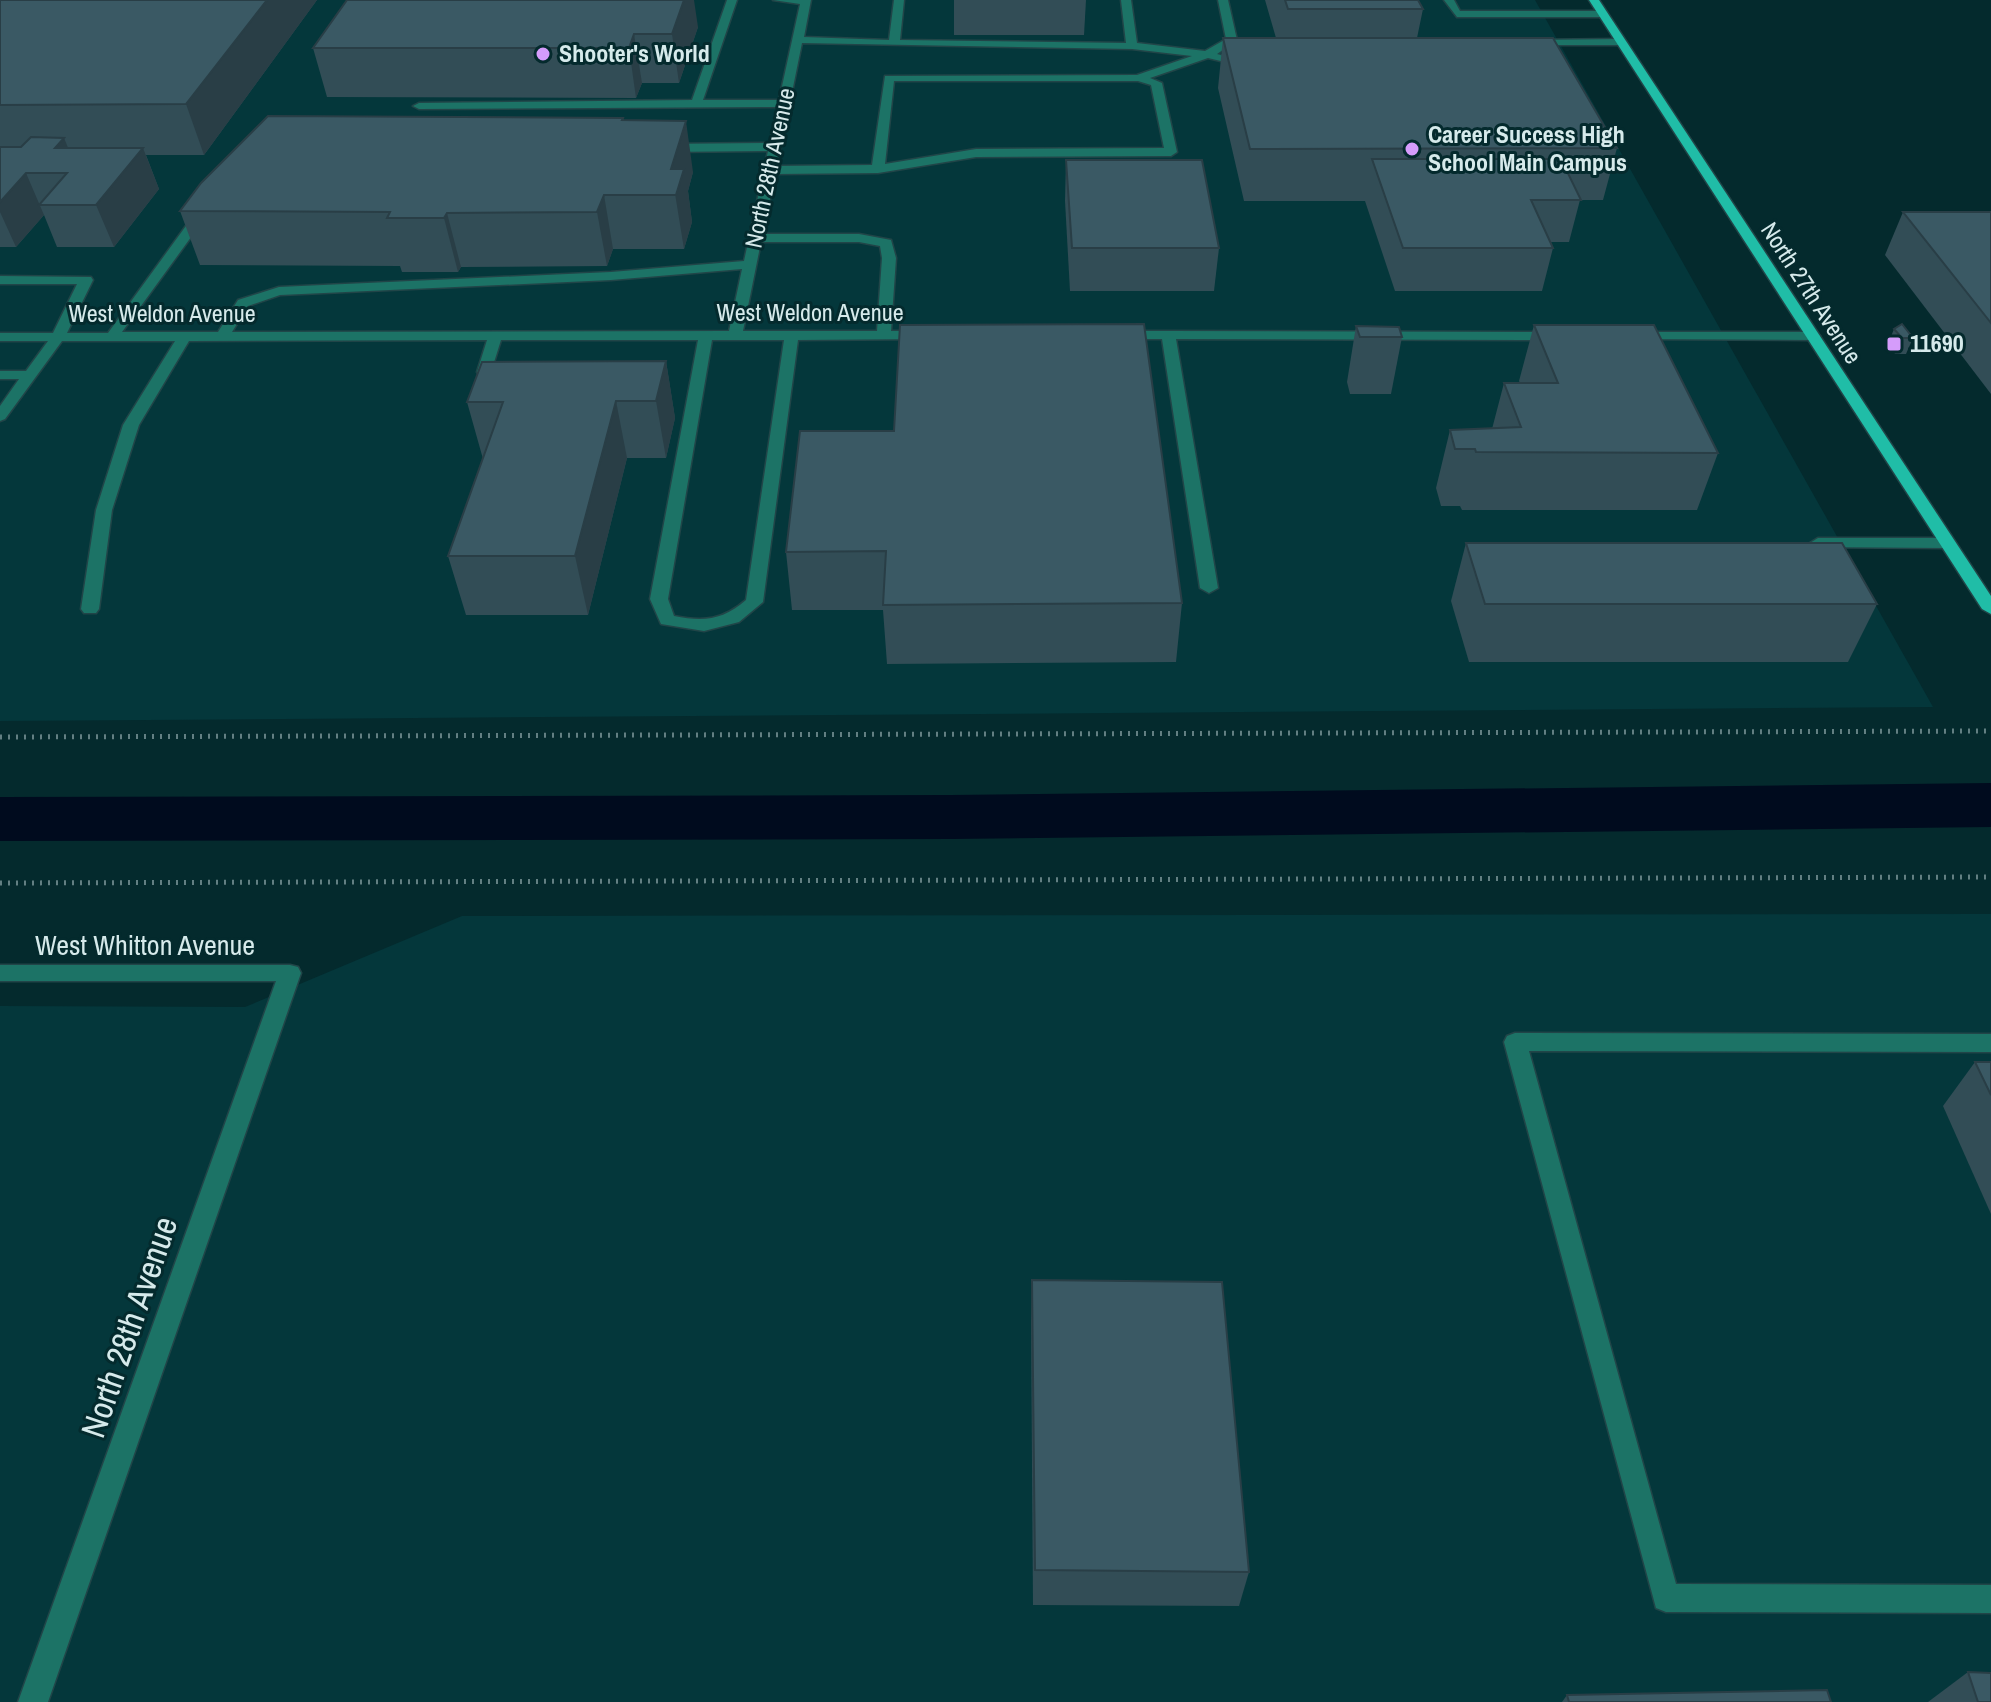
<svg xmlns="http://www.w3.org/2000/svg" width="1991" height="1702" font-family="'Archivo Narrow',sans-serif">
<style>
.built{fill:#04373b}
.lines{fill:none;stroke-linecap:round;stroke-linejoin:round}
.canal{fill:#000b1e;fill-rule:evenodd}
.minor-casing{stroke:#214548;stroke-width:3}
.major-casing{stroke:#214548;stroke-width:3}
.path{stroke:#638083;stroke-width:5;stroke-dasharray:2 6;stroke-linecap:butt}
.minor{fill:#1c7366;fill-rule:evenodd}
.major{fill:#20bda7;fill-rule:evenodd}
.wall{fill:#324d56}
.shaded-wall{fill:#293e46}
.building{fill:#3a5964;stroke:#293e46;stroke-width:2}
.poi-dot{fill:#d59cfb;stroke:#042a2d;stroke-width:3}
.labels{text-anchor:middle;stroke-width:6;stroke-linejoin:round;paint-order:stroke}
.far-poi-label{font-size:24px;font-weight:bold;fill:#d6eaeb;stroke:#042a2d;text-anchor:start}
.far-street-label{font-size:24px;fill:#d6eaeb;stroke:#042a2d}
.street-label{font-size:28px;fill:#d6eaeb;stroke:#042a2d}
.near-street-label{font-size:34px;fill:#d6eaeb;stroke:#042a2d}
</style>
<rect width="100%" height="100%" fill="#042a2d"/>
<g class="built">
<path d="M0,0H1535L1933,707L0,721Z"/>
<path d="M1991,914V1702H0V1006L245,1007L462,916Z"/>
</g>
<g class="lines">
<path class="canal" d="M1991,783V827L951,839L0,841V797L951,795Z"/>
<defs>
<g id="minor">
<path d="M727,0H737L703,100H779L800,4L773,0H811L804,37L889,40L894,0H904L900,40L1126,43L1121,0H1131L1137,43L1205,51L1226,39L1218,0H1228L1237,40L1217,54L1252,64L1246,67L1208,58L1150,78L1162,83L1177,152L1171,156L976,157L878,173L775,174L763,234H859L891,240L896,258L891,331H925L932,335L925,339L798,340L763,602L739,622L704,631L661,624L650,599L698,340H501L491,372L500,386L493,390L488,389L477,372L487,340L189,341L139,425L112,510L99,609L96,613H84L81,609L96,510L123,425L175,341H62L5,419L0,421V406L19,379H0V371H26L48,341H0V333H53L77,284H0V276L91,277L93,280L67,333H108L199,208L204,207L210,211L122,332H218L238,300L279,287L611,272L744,261L768,151L663,152L657,148L663,144L770,143L778,107L419,109L413,106L419,103L692,100ZM802,43L1132,49L1192,56L1137,75L885,76L872,165L777,166ZM894,81H1138L1151,85L1164,148L976,149L885,164ZM761,242H859L880,246L882,258L877,331H743ZM742,269L729,331L232,332L248,306L280,295L611,280ZM712,340H784L746,600C723,620 704,622 674,616L668,599Z"/>
<path d="M1444,0H1454L1460,11H1602L1607,14L1602,17H1457Z"/>
<path d="M1529,40L1621,39L1626,42L1621,45H1525V41Z"/>
<path d="M1168,331L1557,332L1564,336L1557,340L1176,339L1218,588L1209,593L1200,588L1162,339H1121L1114,335L1121,331Z"/>
<path d="M1633,332H1813L1820,336L1813,340L1628,339L1626,336Z"/>
<path d="M1818,538H1946L1954,543L1946,548L1812,547L1810,543Z"/>
<path d="M0,965H290L298,967L301,973L48,1702H18L276,981H0Z"/>
<path d="M1515,1033L1991,1034V1052L1529,1051L1676,1584L1991,1585V1613L1666,1612L1656,1608L1504,1042L1507,1036Z"/>
</g>
<path id="major" d="M1589,0H1599L1991,596V614L1982,609Z"/>
</defs>
<use href="#minor" class="minor-casing"/>
<use href="#major" class="major-casing"/>
<g class="path">
<path d="M0,737L1991,731"/>
<path d="M0,883L1991,877"/>
</g>
<use href="#minor" class="minor"/>
<use href="#major" class="major"/>
</g>
<g class="wall">
<path d="M0,0H317L204,155H146L159,189L114,247H57L44,215L16,247H0Z"/>
<path d="M954,0H1086L1084,35H954Z"/>
<path d="M1265,0H1418L1423,9L1417,38L1617,148L1603,200H1580L1569,242H1551L1553,248L1542,291H1395L1365,201H1244L1218,88L1223,38H1276Z"/>
<path d="M698,27L679,83H642L636,98L327,97L313,48Z"/>
<path d="M623,118L624,120L693,172L688,191L692,222L684,249H613L607,266L461,267L458,272H402L400,266L200,265L180,211Z"/>
<path d="M1066,160L1219,248L1214,291H1070L1065,201Z"/>
<path d="M1903,212H1991V394L1885,255Z"/>
<path d="M1534,325L1718,453L1697,510H1462L1460,506H1441L1436,488L1450,430L1492,429L1504,383H1520L1519,381Z"/>
<path d="M1356,326L1402,337L1391,394H1350L1347,382Z"/>
<path d="M1894,329L1913,338L1906,354H1895L1888,344Z"/>
<path d="M666,361L675,418L666,458H627L588,615H466L448,556L483,459L467,402Z"/>
<path d="M894,431L1182,603L1176,662L887,664L883,610H792L786,552Z"/>
<path d="M1466,543L1877,604L1848,662H1469L1451,601Z"/>
<path d="M1975,1062H1991V1214L1943,1106Z"/>
<path d="M1032,1280L1249,1572L1239,1606L1033,1605L1031,1321Z"/>
<path d="M1968,1672L1991,1702H1928Z"/>
<path d="M1567,1695L1831,1702H1562Z"/>
</g>
<g class="shaded-wall">
<path d="M267,0H317L204,155L186,104Z"/>
<path d="M684,0H694L698,27L679,83L672,34Z"/>
<path d="M634,34L642,83L636,98L629,48Z"/>
<path d="M686,121L693,172L688,191L692,222L684,249L671,169Z"/>
<path d="M64,138L81,179L55,148Z"/>
<path d="M143,148L159,189L114,247L96,205Z"/>
<path d="M26,173L44,215L16,247L0,212V202Z"/>
<path d="M604,195L613,249L607,266L597,212Z"/>
<path d="M447,213L461,267L458,272L444,218Z"/>
<path d="M666,361L675,418L666,458L656,401Z"/>
<path d="M616,401L627,458L588,615L575,556Z"/>
</g>
<g class="building">
<path d="M0,0H267L186,104L0,105Z"/>
<path d="M347,0H684L672,34H634L629,48H313Z"/>
<path d="M1285,0H1418L1423,9H1288Z"/>
<path d="M1223,38H1553L1617,148L1250,149Z"/>
<path d="M268,116L623,118L622,120L686,121L671,169H684L676,195H604L597,212L447,213L444,218H387L390,212L180,211L201,183Z"/>
<path d="M31,137L64,138L55,148H143L96,205H39L67,173H26L0,202V147H21Z"/>
<path d="M1372,159H1561L1581,200H1531L1553,248H1403Z"/>
<path d="M1066,160H1202L1219,248H1072Z"/>
<path d="M1903,212H1991V323Z"/>
<path d="M1144,324L1182,603L883,605L886,551L786,552L800,431H894L900,325Z"/>
<path d="M1902,324L1913,338H1902L1894,329Z"/>
<path d="M1534,325H1654L1718,453L1476,452L1475,449H1455L1450,430L1521,427L1504,383H1558Z"/>
<path d="M1356,326L1399,327L1402,337H1360Z"/>
<path d="M666,361L656,401H616L575,556H448L503,402H467L482,362Z"/>
<path d="M1466,543H1842L1877,604H1485Z"/>
<path d="M1975,1062H1991V1095Z"/>
<path d="M1032,1280L1222,1282L1249,1572L1035,1570Z"/>
<path d="M1968,1672L1991,1673V1702H1978Z"/>
<path d="M1827,1690L1831,1702H1569L1567,1695Z"/>
</g>
<g class="poi-dot">
<circle cx="543" cy="54" r="8"/>
<circle cx="1412" cy="149" r="8"/>
<rect x="1886" y="336" width="16" height="16" rx="4"/>
</g>
<g class="labels">
<g class="far-poi-label">
<text x="559" y="62">Shooter's World</text>
<text x="1428" y="143">Career Success High<tspan x="1428" dy="28">School Main Campus</tspan></text>
<text x="1910" y="352">11690</text>
</g>
<g class="far-street-label">
<text transform="translate(770 168) rotate(-78)" y="8">North 28th Avenue</text>
<text transform="translate(1811 293) rotate(57)" y="8">North 27th Avenue</text>
<text x="810" y="321">West Weldon Avenue</text>
<text x="162" y="322">West Weldon Avenue</text>
</g>
<g class="street-label">
<text x="145" y="955">West Whitton Avenue</text>
</g>
<g class="near-street-label">
<text transform="translate(129 1327) rotate(-71)" y="12">North 28th Avenue</text>
</g>
</g>
</svg>
